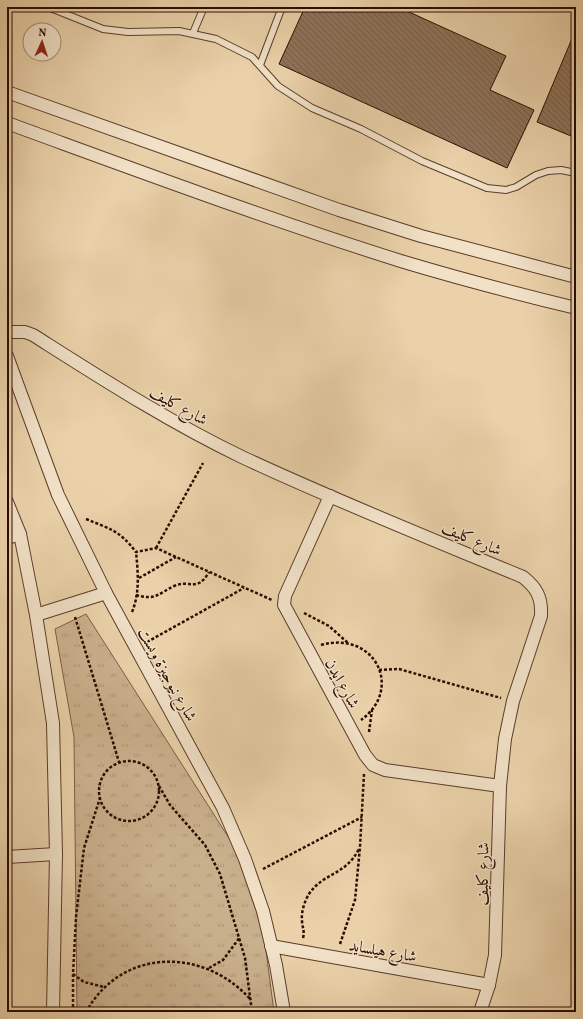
<svg xmlns="http://www.w3.org/2000/svg" width="583" height="1019" font-family="Vollkorn,Amiri,serif">
<style>
.park{fill:url(#park-tufts);stroke:#7a5e46}
.building{fill:url(#building-back-hatch);stroke:#2a0c00}
.lines{fill:none;stroke-linecap:round;stroke-linejoin:round}
.service-casing{stroke:#5a3d2a;stroke-width:8}
.minor-casing{stroke:#5a3d2a;stroke-width:14}
.path{stroke:#2a0c00;stroke-width:2.5;stroke-dasharray:3 2;stroke-linecap:butt}
.service{stroke:#f1e1c7;stroke-width:6}
.minor{stroke:#f1e1c7;stroke-width:12}
.labels{text-anchor:middle;stroke-width:3;stroke-linejoin:round;paint-order:stroke}
.street-label{font-size:16px;fill:#2a0c00;stroke:#f1e1c7}
</style>
<defs>
<pattern id="park-tufts" width="24" height="20" patternUnits="userSpaceOnUse"><rect width="24" height="20" fill="#c9b08c"/><path d="M3 7l-1-3M5 7V3M7 7l1-3M15 17l-1-3M17 17v-4M19 17l1-3" fill="none" stroke="#ad9677"/></pattern>
<pattern id="building-back-hatch" width="6" height="6" patternUnits="userSpaceOnUse"><rect width="6" height="6" fill="#8e7258"/><path d="M-1 5l2 2M0 0l6 6M5-1l2 2" fill="none" stroke="#745c46"/></pattern>
</defs>
<rect width="100%" height="100%" fill="#ead1a9"/>
<filter id="stains"><feTurbulence type="fractalNoise" baseFrequency=".005" numOctaves="4"/><feColorMatrix values="0 0 0 0 .2 0 0 0 0 .09 0 0 0 0 .02 0 0 0 .5 -.17"/></filter>
<radialGradient id="worn" r=".72"><stop offset=".6" stop-color="#630" stop-opacity="0"/><stop offset="1" stop-color="#630" stop-opacity=".3"/></radialGradient>
<path class="park" d="M86,614L257,882L274,1012H77L74,737L55,629Z"/>
<g class="building">
<path d="M305,7H398L506,56L490,90L534,110L507,168L279,64Z"/>
<path d="M576,29V138L537,122Z"/>
</g>
<g class="lines">
<defs>
<g id="service">
<path d="M48,7L103,29L128,32L179,31L216,39L252,57L278,86L312,108L361,129L422,161L487,188L506,190L516,187L536,175L548,171L561,170L576,173"/>
<path d="M193,33L204,7"/>
<path d="M260,65L282,7"/>
</g>
<g id="minor">
<path d="M7,92L339,210L421,236L576,277"/>
<path d="M7,123C139,171 270,220 404,262C461,279 518,294 576,308"/>
<path d="M7,332H25L33,335C101,378 169,422 242,457C334,500 429,538 523,577C537,588 542,598 541,616L513,701L505,739L500,786L495,955L489,985L480,1012"/>
<path d="M7,356L58,495L106,593L223,808L245,859L263,911L276,965L284,1012"/>
<path d="M330,496L285,596L284,605L365,755L373,765L385,770L500,786"/>
<path d="M7,502L20,534L36,615L53,723L56,854L53,1012"/>
<path d="M7,538L20,534"/>
<path d="M36,615L106,593"/>
<path d="M7,857L56,854"/>
<path d="M271,946L489,985"/>
</g>
</defs>
<use href="#service" class="service-casing"/>
<use href="#minor" class="minor-casing"/>
<g class="path">
<path d="M86,519C110,529 119,530 136,552L156,548L272,600"/>
<path d="M156,548L203,463"/>
<path d="M139,578L176,557"/>
<path d="M136,595C156,601 159,593 174,586C190,579 197,593 209,572"/>
<path d="M132,612C140,593 138,572 136,552"/>
<path d="M304,613L329,626L348,643"/>
<path d="M75,617L119,762"/>
<path d="M147,642L244,588"/>
<path d="M321,645C375,630 404,689 361,720"/>
<path d="M379,670L399,669L501,698"/>
<path d="M369,732L372,710"/>
<circle cx="129" cy="791" r="30"/>
<path d="M159,786L170,805L205,845L220,874L245,958L252,1012"/>
<path d="M263,869L362,817"/>
<path d="M303,938C305,931 302,927 302,920C301,912 305,900 309,894C324,872 345,876 359,849"/>
<path d="M340,944L355,900L360,847L364,774"/>
<path d="M209,968L223,960L240,937"/>
<path d="M73,974L84,982L104,987"/>
<path d="M73,1012V974L76,917L84,848L100,798"/>
<path d="M86,1012C122,947 204,947 251,1000"/>
</g>
<use href="#service" class="service"/>
<use href="#minor" class="minor"/>
</g>
<g class="labels">
<g class="street-label">
<text transform="translate(179 405) rotate(29)" y="6">شارع كليف</text>
<text transform="translate(472 538) rotate(23)" y="6">شارع كليف</text>
<text transform="translate(168 674) rotate(61)" y="6">شارع نيوجيزة ويست</text>
<text transform="translate(343 683) rotate(61)" y="6">شارع ايدن</text>
<text transform="translate(482 874) rotate(-89)" y="6">شارع كليف</text>
<text transform="translate(383 950) rotate(10)" y="6">شارع هيلسايد</text>
</g>
</g>
<rect width="583" height="1019" fill="none" stroke="#ead1a9" stroke-width="24"/>
<rect x="8" y="8" width="567" height="1003" fill="none" stroke="#2a0c00" stroke-width="2"/>
<rect x="12" y="12" width="559" height="995" fill="none" stroke="#2a0c00"/>
<g transform="translate(42 42) rotate(3)"><circle r="19" fill="#f1e1c7" stroke="#a18c77"/>
<path d="M0-3L7 15L0 10L-7 15Z" fill="#8f2418"/>
<text y="-6" font-size="11" font-weight="bold" text-anchor="middle" fill="#2a0c00">N</text>
</g>
<rect width="100%" height="100%" filter="url(#stains)"/>
<rect width="100%" height="100%" fill="url(#worn)"/>
</svg>
